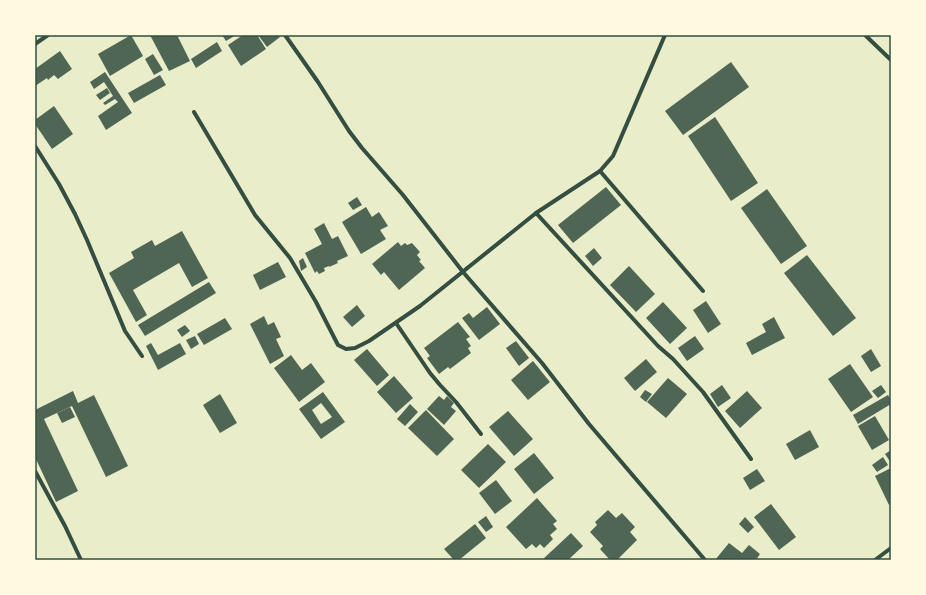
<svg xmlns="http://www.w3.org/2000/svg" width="926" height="595" font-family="Mulish,sans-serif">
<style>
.building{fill:#4f6655;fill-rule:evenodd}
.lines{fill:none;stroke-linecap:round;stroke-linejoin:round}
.minor{stroke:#344e41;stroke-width:4}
.neatline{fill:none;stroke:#344e41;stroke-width:1.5}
</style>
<rect width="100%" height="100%" fill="#e9edc9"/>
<g class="building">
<path d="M131,35L143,56L110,76L98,54Z"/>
<path d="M150,35H177L190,61L169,71Z"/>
<path d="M222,35H236L226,41Z"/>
<path d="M243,35H257L266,49L241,66L228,45Z"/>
<path d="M258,35H278L280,37L267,47Z"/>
<path d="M217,42L222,51L196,68L191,59Z"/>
<path d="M60,51L72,69L58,79L54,75L48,80L47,78L35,86V69Z"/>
<path d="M153,54L163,70L154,75L145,59Z"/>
<path d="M731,62L749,87L683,135L665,111Z"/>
<path d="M105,72L132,113L106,130L98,116L118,102L115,99L105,105L103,103L113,96L104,82L94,89L90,82Z"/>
<path d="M160,75L166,85L134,103L128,93Z"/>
<path d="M107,88L110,93L100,100L96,95Z"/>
<path d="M54,106L73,134L52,149L35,124V120Z"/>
<path d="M715,117L758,183L731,201L688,136Z"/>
<path d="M606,187L621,205L573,243L558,225Z"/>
<path d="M767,189L807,246L781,264L741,208Z"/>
<path d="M357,197L362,205L353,210L348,203Z"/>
<path d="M366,207L372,217L379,212L388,226L380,230L386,239L361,254L342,222Z"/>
<path d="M324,223L332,239L338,236L348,256L337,261L338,263L329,267V266L324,268L325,271L319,274L317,271L315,273L305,253L322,244L314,229Z"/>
<path d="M182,231L208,278L192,287L179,263L133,290L147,315L136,322L109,273L134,258L131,252L152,240L155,246Z"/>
<path d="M398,242L401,246L405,243L407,245L412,243L420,252L417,255L421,260L419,261L425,268L399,290L384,272L381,275L372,264Z"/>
<path d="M594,248L602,258L593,266L585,256Z"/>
<path d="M807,255L856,318L833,336L784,273Z"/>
<path d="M303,258L307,267L301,271L299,261Z"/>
<path d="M278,262L286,277L260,290L253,275Z"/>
<path d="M629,266L655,294L636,312L610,285Z"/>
<path d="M209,282L216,293L145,336L138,325Z"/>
<path d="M706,301L721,324L708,333L693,310Z"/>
<path d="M663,302L687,328L670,344L646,318Z"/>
<path d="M357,305L365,316L352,327L343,317Z"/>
<path d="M487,307L500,324L479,340L462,318L469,313L473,318Z"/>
<path d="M264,316L268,325L274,322L281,337L276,339L284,356L270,364L250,324Z"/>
<path d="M774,317L785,338L752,355L746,343L766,332L762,324Z"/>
<path d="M225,318L232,329L204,345L197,334Z"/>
<path d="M458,322L470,337L466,339L471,346L468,348L471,353L450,369L448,367L439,374L427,358L430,356L424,348Z"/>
<path d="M185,325L190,331L182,337L177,330Z"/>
<path d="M195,336L199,344L191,349L186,340Z"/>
<path d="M695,336L704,349L687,361L678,348Z"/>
<path d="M516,341L529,358L519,366L506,348Z"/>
<path d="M151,343L158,355L180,343L186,354L158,370L146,346Z"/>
<path d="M367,349L389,375L377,386L354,360Z"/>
<path d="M871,349L881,366L871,372L861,356Z"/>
<path d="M291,355L302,370L311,363L325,382L299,402L274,368Z"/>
<path d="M646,359L657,372L635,391L624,378Z"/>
<path d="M533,361L550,382L528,400L511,380Z"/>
<path d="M850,364L873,397L851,412L828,379Z"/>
<path d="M394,376L413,398L396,413L377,392Z"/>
<path d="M668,378L687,394L666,418L647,402Z"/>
<path d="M722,385L731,398L718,407L710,394Z"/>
<path d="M881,385L886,392L878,398L872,391Z"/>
<path d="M645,390L652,394L646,402L640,397Z"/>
<path d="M73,391L78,403L94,395L128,466L106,477L72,406L44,419L78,491L56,502L35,457V410Z"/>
<path d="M747,391L762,408L740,428L725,411Z"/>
<path d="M323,392L345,422L321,439L299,409ZM321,403L332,417L321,424L312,410Z"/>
<path d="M220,394L237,423L220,433L203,405Z"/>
<path d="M888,395L891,400V404L858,424L853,415Z"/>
<path d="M439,396L444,400L447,396L454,403L451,407L456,411L444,425L427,409Z"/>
<path d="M410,404L418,412L405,426L397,419Z"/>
<path d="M70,407L75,417L62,423L57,413Z"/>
<path d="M426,410L454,439L437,456L408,428Z"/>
<path d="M508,411L533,439L514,456L489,427Z"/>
<path d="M875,416L889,440L872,450L858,426Z"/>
<path d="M810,430L819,447L795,460L786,444Z"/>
<path d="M488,444L506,462L479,488L461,470Z"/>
<path d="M891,450V463L885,454Z"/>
<path d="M534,453L554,478L534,494L514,469Z"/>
<path d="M883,457L888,465L877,472L872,465Z"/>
<path d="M891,468V504L889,505L875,476Z"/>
<path d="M757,469L765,481L750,490L743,478Z"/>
<path d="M496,480L512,501L495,514L479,493Z"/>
<path d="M537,498L557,521L553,524L557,529L550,535L553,539L544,548L540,544L536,548L532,544L526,549L506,527Z"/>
<path d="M771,504L796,537L779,550L754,517Z"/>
<path d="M608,510L616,518L622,513L635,527L630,532L637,540L617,560H610L600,549L603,546L590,532L597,525L595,522Z"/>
<path d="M486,516L493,527L486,532L478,522Z"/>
<path d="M745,517L754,527L748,533L739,524Z"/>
<path d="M475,524L486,538L459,560H454L444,549Z"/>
<path d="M571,533L583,546L568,560H542Z"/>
<path d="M729,543L742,553L749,545L760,554L756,560H715Z"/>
</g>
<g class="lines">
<g class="minor">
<path d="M285,35L318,82L349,131L362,148L403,195L463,272L542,363L589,424L705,560"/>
<path d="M865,35L891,60"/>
<path d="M35,44L48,35"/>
<path d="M194,112L255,215L290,258L316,302L338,345L346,349L355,348L369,341L420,306L536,213L600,171L613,156L665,35"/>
<path d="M35,146L59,184L75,214L87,240L125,331L142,356"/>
<path d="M600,171L703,291"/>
<path d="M536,213L658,346L673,359L703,392L751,459"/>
<path d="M396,323L430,373L440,385L456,402L481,434"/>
<path d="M35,471L65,526L81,560"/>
<path d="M875,560L891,548"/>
</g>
</g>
<rect width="926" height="595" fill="none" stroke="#fefae0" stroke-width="72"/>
<rect x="36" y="36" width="854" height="523" class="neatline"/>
</svg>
